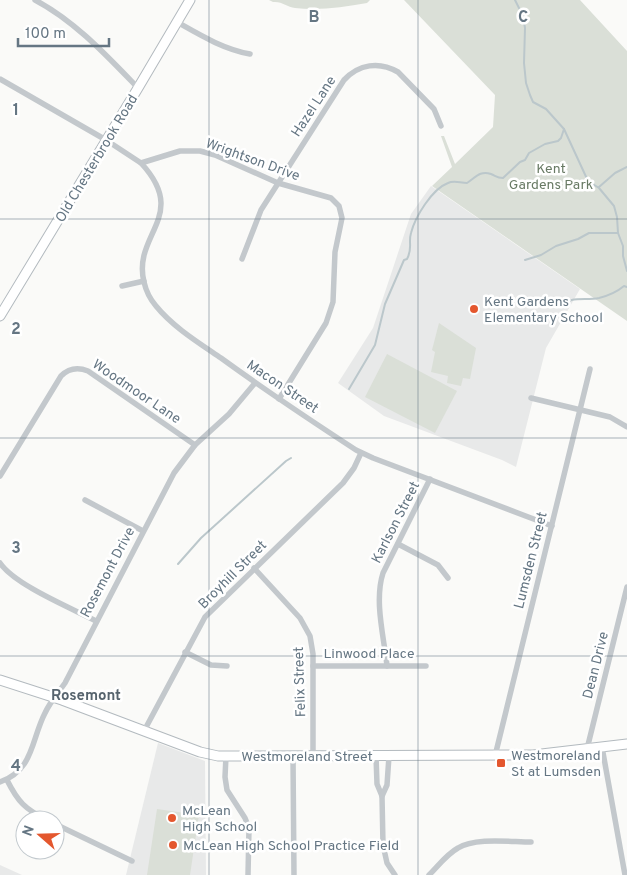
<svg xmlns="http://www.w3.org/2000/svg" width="627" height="875" font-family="Overpass,sans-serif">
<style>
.built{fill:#e8e9e9}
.green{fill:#dadfd7}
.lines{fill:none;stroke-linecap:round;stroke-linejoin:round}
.stream{stroke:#bbc7cb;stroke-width:2}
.secondary-casing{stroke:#b3babf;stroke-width:11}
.street{stroke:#c3c8cc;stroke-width:5.5}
.secondary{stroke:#fff;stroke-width:9}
.grid{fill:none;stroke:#657683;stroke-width:1;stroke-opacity:0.55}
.poi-dot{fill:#e4572e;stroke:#fff;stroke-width:2}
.labels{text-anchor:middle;stroke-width:5;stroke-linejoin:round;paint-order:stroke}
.street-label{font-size:14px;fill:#657683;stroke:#fff}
.park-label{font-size:14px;fill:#687a64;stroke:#fff}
.poi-label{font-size:14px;fill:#657683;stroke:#fff;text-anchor:start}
.neighbourhood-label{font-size:15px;font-weight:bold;fill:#57646e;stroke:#fff}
.grid-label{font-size:16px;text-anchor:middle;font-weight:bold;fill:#657683;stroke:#fff;stroke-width:5;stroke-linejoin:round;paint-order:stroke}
</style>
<rect width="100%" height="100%" fill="#fafaf8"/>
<g class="built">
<path d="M431,186L580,289L546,348L516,467L502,460L384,416L338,383L373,328L411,214Z"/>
<path d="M158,743L205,761L206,875H126Z"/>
<path d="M0,865L22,875H0Z"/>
</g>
<g class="green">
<path d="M269,0H370L367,3C343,7 319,11 295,8C287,7 282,1 273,2Z"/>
<path d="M404,0H580L627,51V321L432,186L452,167L441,136H444L455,164L493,127L495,95Z"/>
<path d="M439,323L476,348L470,379L463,378L461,386L447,383L448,376L431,372L435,352L432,350Z"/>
<path d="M387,354L457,391L435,433L365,397Z"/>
<path d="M157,809L199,815L190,875H147Z"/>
</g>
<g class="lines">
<g class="stream">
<path d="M515,0L523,16L525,28L524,63L526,83L530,95L533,102L546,109L564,129L588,181L599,188L614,206L617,217L618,233L623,246V256L627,271"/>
<path d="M599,187L615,173L627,167"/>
<path d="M525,260L541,255L556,246L578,239L589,233H618"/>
<path d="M561,307C570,295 585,301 599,298C607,296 618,291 624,286L627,287"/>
<path d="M349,389L375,345L385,304L404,260L407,259C413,248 408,243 411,233C415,217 432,189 448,183C454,180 460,183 467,183C475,178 480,170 491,174C496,176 497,178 503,178L520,162L525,160L529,153L545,144L558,141L561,138L564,129"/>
<path d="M178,564L201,538L286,461L291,458"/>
</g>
<defs>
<g id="secondary">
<path d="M0,316L138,88L190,0"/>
<path d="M0,680L62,700L200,752L218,756L533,755L627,744"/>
</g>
</defs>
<use href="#secondary" class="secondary-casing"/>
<g class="street">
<path d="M35,0C75,21 107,56 138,88"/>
<path d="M177,22C200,35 223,49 250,54"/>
<path d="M0,79L106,140L141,163L180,151H200L215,155L278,183L331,198L339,206L342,218L335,252L333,302L326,323L279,399"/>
<path d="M141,163C190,216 132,234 144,282C146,291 150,299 156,306C173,327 199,343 221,358C265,390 310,420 356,450L373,458L552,526"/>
<path d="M242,259L261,210L344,80C359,64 379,61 398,72L434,109L441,126"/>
<path d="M122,286L144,281"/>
<path d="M531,398L610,417L627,427"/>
<path d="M0,476L61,376C69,368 78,367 88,371L195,445"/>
<path d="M85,500L143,531"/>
<path d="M398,544L438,565L448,578"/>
<path d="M0,563C15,585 71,608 96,621"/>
<path d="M254,568L300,618L310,636L313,654V756"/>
<path d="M185,652L211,665L227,666"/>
<path d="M313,666H426"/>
<path d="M387,666C384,637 374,601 383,573L430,479"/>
<path d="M144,731L205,617L343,483L354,468L361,453"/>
<path d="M602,747L625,875"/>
<path d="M587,749L627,587"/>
<path d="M226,756L225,777L227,790L245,818L249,828L248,875"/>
<path d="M293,756L294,875"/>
<path d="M376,756L377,784L382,796L383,845L387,863L395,875"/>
<path d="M495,756L590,369"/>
<path d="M7,780C18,802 25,809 47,820"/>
<path d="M0,782C34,770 31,740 45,713C50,702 58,693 65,683L174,473L195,445L229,414L255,383"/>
<path d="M382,796L387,785L389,756"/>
<path d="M55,824L132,861"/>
<path d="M429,875C438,866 447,854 458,848C475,837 511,842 531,842"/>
</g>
<use href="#secondary" class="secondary"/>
</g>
<path class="grid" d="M209,0V875M418,0V875M0,219H627M0,438H627M0,656H627"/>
<g class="poi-dot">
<circle cx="474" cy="309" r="5"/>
<rect x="496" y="758" width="10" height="10" rx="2.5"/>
<circle cx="172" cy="818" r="5"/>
<circle cx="173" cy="845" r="5"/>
</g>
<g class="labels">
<g class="street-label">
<text transform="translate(313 106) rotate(-57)" y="5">Hazel Lane</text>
<text transform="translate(96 158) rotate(-59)" y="5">Old Chesterbrook Road</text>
<text transform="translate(253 159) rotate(20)" y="5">Wrightson Drive</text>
<text transform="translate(283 386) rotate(34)" y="5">Macon Street</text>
<text transform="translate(137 391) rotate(34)" y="5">Woodmoor Lane</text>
<text transform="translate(395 522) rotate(-63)" y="5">Karlson Street</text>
<text transform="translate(530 560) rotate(-76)" y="5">Lumsden Street</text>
<text transform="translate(107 572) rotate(-62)" y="5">Rosemont Drive</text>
<text transform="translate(232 574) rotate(-45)" y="5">Broyhill Street</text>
<text x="369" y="658">Linwood Place</text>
<text transform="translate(595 665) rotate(-76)" y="5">Dean Drive</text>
<text transform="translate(299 682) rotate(-92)" y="5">Felix Street</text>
<text x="307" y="761">Westmoreland Street</text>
</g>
<g class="park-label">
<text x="551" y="173">Kent<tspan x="551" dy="16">Gardens Park</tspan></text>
</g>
<g class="poi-label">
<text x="484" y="306">Kent Gardens<tspan x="484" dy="16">Elementary School</tspan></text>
<text x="511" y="760">Westmoreland<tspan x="511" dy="16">St at Lumsden</tspan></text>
<text x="182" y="815">McLean<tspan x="182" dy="16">High School</tspan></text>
<text x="183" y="850">McLean High School Practice Field</text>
</g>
<g class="neighbourhood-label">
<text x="86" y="700">Rosemont</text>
</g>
</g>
<g class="grid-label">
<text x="314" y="22">B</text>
<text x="523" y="22">C</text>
<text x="16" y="115">1</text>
<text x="16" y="334">2</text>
<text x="16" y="553">3</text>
<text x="16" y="771">4</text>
</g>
<g transform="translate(40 835) rotate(290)"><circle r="24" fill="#ffffff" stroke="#c1c8cd"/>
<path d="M0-4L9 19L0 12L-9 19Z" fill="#e4572e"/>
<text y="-8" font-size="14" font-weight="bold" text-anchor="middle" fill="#657683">N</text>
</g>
<path d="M18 38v8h91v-8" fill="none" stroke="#657683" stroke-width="2.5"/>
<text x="25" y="38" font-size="15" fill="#657683" stroke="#ffffff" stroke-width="4" paint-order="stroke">100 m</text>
</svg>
